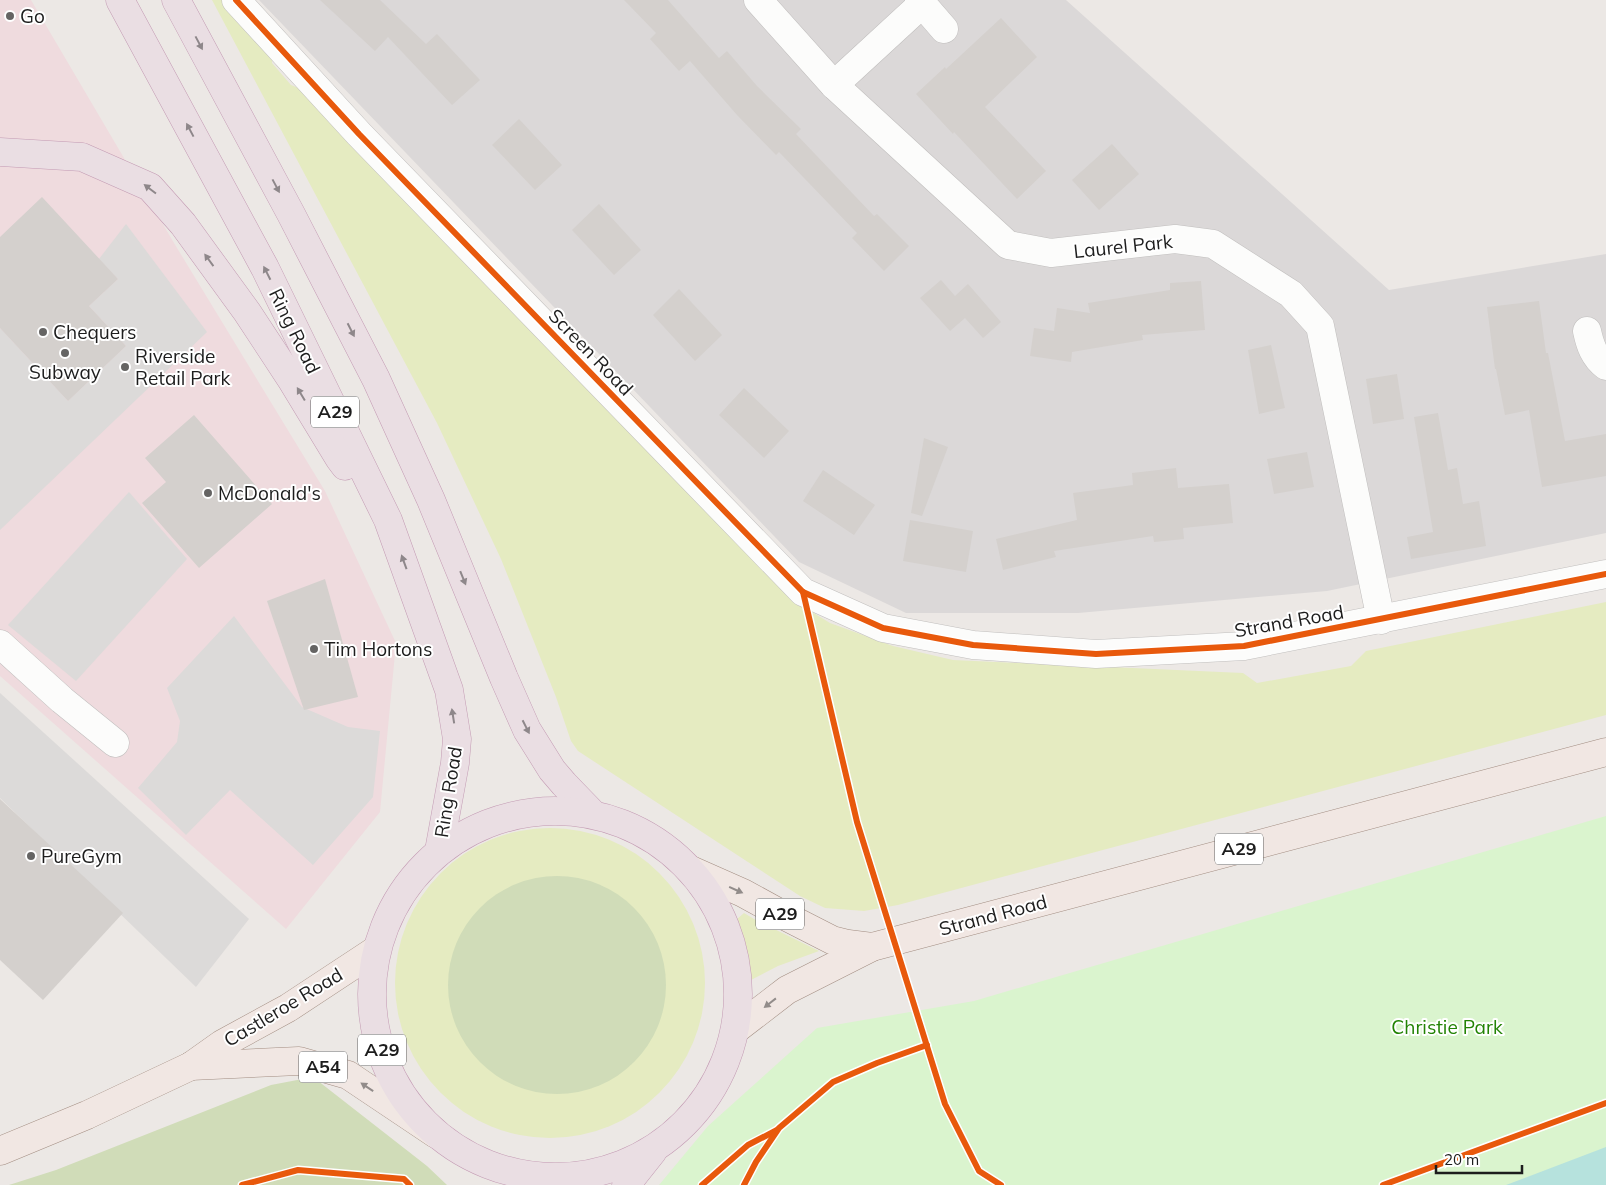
<svg xmlns="http://www.w3.org/2000/svg" width="1606" height="1185" font-family="Mulish,sans-serif">
<style>
.residential{fill:#dbd8d8}
.commercial{fill:#efdbde}
.grass{fill:#e5ebc1}
.forest{fill:#d0dcb8}
.park{fill:#daf4ce}
.parking{fill:#dcdad9}
.water{fill:#b6e2dd}
.building{fill:#d4d0cd}
.lines{fill:none;stroke-linecap:round;stroke-linejoin:round}
.street-casing{stroke:#c1bfbe;stroke-width:29}
.primary-casing{stroke:#a28d82;stroke-width:29}
.highway-casing{stroke:#c39ab3;stroke-width:29}
.street{stroke:#fcfcfb;stroke-width:28}
.primary{stroke:#f1e7e3;stroke-width:28}
.highway{stroke:#eadee3;stroke-width:28}
.cycleway-casing{stroke:#fff;stroke-width:9}
.cycleway{stroke:#e8590c;stroke-width:6}
.oneway{fill:#8e878a}
.oneway2{fill:#928c8a}
.poi-dot{fill:#656463;stroke:#fff;stroke-width:2}
.labels{text-anchor:middle;stroke-width:4;stroke-linejoin:round;paint-order:stroke}
.shield{fill:#fff;stroke:#616161;stroke-width:1}
.shield-label{font-size:18px;font-weight:bold;fill:#1d1d1d}
.poi-label{font-size:19px;fill:#1d1d1d;stroke:#fff;text-anchor:start}
.street-label{font-size:19px;fill:#1d1d1d;stroke:#fff}
.park-label{font-size:19px;fill:#228304;stroke:#fff}
</style>
<rect width="100%" height="100%" fill="#ece8e5"/>
<path class="residential" d="M259,0H1066L1389,290L1606,254V533L1327,591L1078,613H906L799,562Z"/>
<path class="commercial" d="M0,0H31L174,243L325,491L396,643L380,812L286,929L0,676Z"/>
<g class="grass">
<path d="M212,0H227L273,54L272,63L291,85L301,89L475,274L799,604L830,623L893,646L953,660L1243,673L1257,683L1351,666L1366,651L1606,602V715L898,905L864,911L825,908L800,896L578,751L571,741L556,697L501,559L437,423Z"/>
<circle cx="550" cy="983" r="155"/>
<path d="M744,913L754,919L819,951L778,966L751,980L747,955L737,919Z"/>
</g>
<g class="forest">
<circle cx="557" cy="985" r="109"/>
<path d="M313,1077L427,1166L447,1185H9L56,1170L271,1085Z"/>
</g>
<path class="park" d="M1606,816V1160L1520,1185H659L708,1126L817,1028L974,1001Z"/>
<g class="parking">
<path d="M126,224L207,332L0,530V328L68,401L126,346L89,306L118,279L99,259Z"/>
<path d="M129,492L187,559L76,681L8,625Z"/>
<path d="M234,616L302,707L348,727L380,731L373,797L313,865L230,790L186,835L138,788L177,742L180,721L167,688Z"/>
<path d="M0,693L249,919L196,987L0,798Z"/>
</g>
<path class="water" d="M1606,1147V1185H1506Z"/>
<g class="building">
<path d="M320,0H380L426,44L437,34L480,80L452,105L388,37L375,51Z"/>
<path d="M624,0H668L719,58L727,51L757,86L801,129L796,134L874,216L877,214L909,246L884,271L852,238L857,233L779,152L776,155L737,115L690,61L679,71L650,39L656,33Z"/>
<path d="M1001,18L1037,57L985,107L1046,171L1017,199L954,132L953,134L916,94L945,67L946,69Z"/>
<path d="M519,119L562,165L535,190L492,145Z"/>
<path d="M1112,144L1139,174L1099,210L1072,180Z"/>
<path d="M42,197L118,279L89,306L126,346L68,401L0,328V237Z"/>
<path d="M599,204L641,250L614,275L572,230Z"/>
<path d="M941,280L955,296L968,284L1001,322L983,338L965,318L950,331L920,298Z"/>
<path d="M1201,281L1205,330L1142,335L1143,340L1072,352L1071,362L1030,356L1034,328L1054,331L1057,308L1090,313L1088,303L1170,290V283Z"/>
<path d="M679,289L722,335L695,361L653,315Z"/>
<path d="M1539,301L1546,353H1548L1565,441L1606,434V476L1542,487L1529,410L1505,415L1496,369H1495L1487,307Z"/>
<path d="M1271,345L1285,408L1259,414L1248,350Z"/>
<path d="M1397,374L1404,419L1373,424L1366,379Z"/>
<path d="M744,388L789,431L764,458L719,415Z"/>
<path d="M1438,413L1448,470L1457,468L1463,504L1479,501L1486,546L1411,559L1407,537L1433,532L1414,417Z"/>
<path d="M194,415L272,504L199,568L142,503L166,482L145,458Z"/>
<path d="M924,438L948,447L922,516L911,513Z"/>
<path d="M1307,452L1314,487L1274,494L1267,459Z"/>
<path d="M1176,468L1178,488L1229,484L1233,523L1183,528L1184,539L1154,542L1153,536L1054,551L1056,557L1003,570L996,539L1077,520L1073,493L1133,485L1132,473Z"/>
<path d="M823,470L875,505L854,535L803,501Z"/>
<path d="M910,520L973,531L966,572L903,561Z"/>
<path d="M325,579L358,697L304,710L267,601Z"/>
<path d="M0,799L123,913L43,1000L0,960Z"/>
</g>
<g class="lines">
<defs>
<g id="street">
<path d="M236,0L359,134L803,592L883,628L973,645L1096,654L1244,646L1606,574"/>
<path d="M758,0L834,85L1008,245L1051,253L1175,239L1213,244L1291,294L1320,326L1381,620"/>
<path d="M919,0L944,29"/>
<path d="M834,85L922,4"/>
<path d="M1587,331C1590,345 1594,357 1606,366"/>
<path d="M0,644L62,700L115,743"/>
</g>
<g id="primary">
<path d="M691,870L743,893L785,916L832,940L848,944L872,947"/>
<path d="M735,1030L787,990L872,947L1606,752"/>
<path d="M191,1066L299,1061L348,1075L436,1134"/>
<path d="M0,1151L87,1115L191,1066L222,1044L288,1008L376,950"/>
</g>
<g id="highway">
<path d="M120,0L265,268L388,520L449,690L457,739L455,763L439,851"/>
<path d="M176,0L291,214L376,379L431,500L504,678L527,730L552,770L564,784L592,813"/>
<path d="M0,152L82,157L150,187L183,224L247,312L291,379L339,458L345,466"/>
<circle cx="555" cy="994" r="183"/>
<path d="M626,1185L653,1151"/>
</g>
</defs>
<use href="#street" class="street-casing"/>
<use href="#primary" class="primary-casing"/>
<use href="#highway" class="highway-casing"/>
<use href="#street" class="street"/>
<use href="#primary" class="primary"/>
<use href="#highway" class="highway"/>
<defs>
<g id="cycleway">
<path d="M236,0L359,134L803,592L883,628L973,645L1096,654L1244,646L1606,574"/>
<path d="M803,592L857,822L945,1104L979,1171L1001,1185"/>
<path d="M242,1185L298,1170L404,1179L410,1185"/>
<path d="M702,1185L748,1145L777,1130"/>
<path d="M744,1185L756,1162L779,1128L833,1082L877,1063L927,1045"/>
<path d="M1383,1185L1606,1103"/>
</g>
</defs>
<use href="#cycleway" class="cycleway-casing"/>
<use href="#cycleway" class="cycleway"/>
</g>
<defs><path id="oneway-solid" d="M-6-.8H1V-3.2L6.5 0L1 3.2V.8H-6Z" transform="scale(1.25)"/></defs>
<g class="oneway">
<use href="#oneway-solid" transform="translate(199 43) rotate(62)"/>
<use href="#oneway-solid" transform="translate(190 130) rotate(-118)"/>
<use href="#oneway-solid" transform="translate(276 186) rotate(62)"/>
<use href="#oneway-solid" transform="translate(150 189) rotate(-143)"/>
<use href="#oneway-solid" transform="translate(209 260) rotate(-126)"/>
<use href="#oneway-solid" transform="translate(267 273) rotate(-117)"/>
<use href="#oneway-solid" transform="translate(351 330) rotate(63)"/>
<use href="#oneway-solid" transform="translate(301 394) rotate(-121)"/>
<use href="#oneway-solid" transform="translate(404 562) rotate(-110)"/>
<use href="#oneway-solid" transform="translate(463 578) rotate(68)"/>
<use href="#oneway-solid" transform="translate(453 716) rotate(-99)"/>
<use href="#oneway-solid" transform="translate(526 727) rotate(63)"/>
</g>
<g class="oneway2">
<use href="#oneway-solid" transform="translate(736 890) rotate(24)"/>
<use href="#oneway-solid" transform="translate(770 1003) rotate(142)"/>
<use href="#oneway-solid" transform="translate(367 1087) rotate(-146)"/>
</g>
<g class="poi-dot">
<circle cx="10" cy="16" r="5"/>
<circle cx="43" cy="332" r="5"/>
<circle cx="65" cy="353" r="5"/>
<circle cx="125" cy="367" r="5"/>
<circle cx="208" cy="493" r="5"/>
<circle cx="314" cy="649" r="5"/>
<circle cx="31" cy="856" r="5"/>
</g>
<g class="labels">
<g class="shield">
<rect x="311" y="396.5" width="48" height="31" rx="4"/>
<rect x="1215" y="833.5" width="48" height="31" rx="4"/>
<rect x="756" y="898.5" width="48" height="31" rx="4"/>
<rect x="358" y="1034.5" width="48" height="31" rx="4"/>
<rect x="299" y="1051.5" width="48" height="31" rx="4"/>
</g>
<g class="shield-label">
<text x="335" y="418">A29</text>
<text x="1239" y="855">A29</text>
<text x="780" y="920">A29</text>
<text x="382" y="1056">A29</text>
<text x="323" y="1073">A54</text>
</g>
<g class="poi-label">
<text x="20" y="23">Go</text>
<text x="53" y="339">Chequers</text>
<text x="135" y="363">Riverside<tspan x="135" dy="22">Retail Park</tspan></text>
<text x="65" y="379" text-anchor="middle">Subway</text>
<text x="218" y="500">McDonald's</text>
<text x="324" y="656">Tim Hortons</text>
<text x="41" y="863">PureGym</text>
</g>
<g class="street-label">
<text transform="translate(1123 246) rotate(-6)" y="7">Laurel Park</text>
<text transform="translate(295 331) rotate(64)" y="7">Ring Road</text>
<text transform="translate(591 352) rotate(46)" y="7">Screen Road</text>
<text transform="translate(1289 621) rotate(-10)" y="7">Strand Road</text>
<text transform="translate(448 792) rotate(-81)" y="7">Ring Road</text>
<text transform="translate(993 915) rotate(-15)" y="7">Strand Road</text>
<text transform="translate(283 1007) rotate(-31)" y="7">Castleroe Road</text>
</g>
<g class="park-label">
<text x="1447" y="1034">Christie Park</text>
</g>
</g>
<path d="M1436 1165v8h86v-8" fill="none" stroke="#1d1d1d" stroke-width="2.5"/>
<text x="1444" y="1165" font-size="15" fill="#1d1d1d" stroke="#ffffff" stroke-width="4" paint-order="stroke">20 m</text>
</svg>
